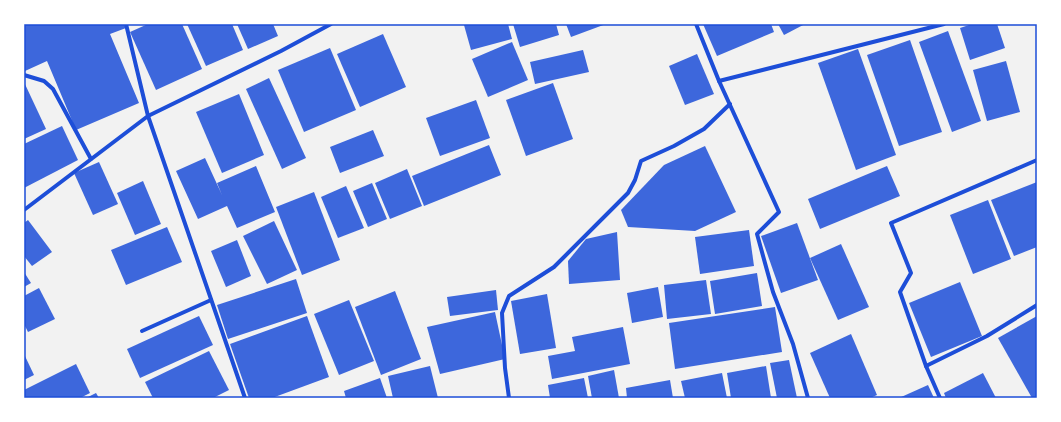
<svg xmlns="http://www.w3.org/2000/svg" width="1061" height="422" font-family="'Libre Baskerville',serif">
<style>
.building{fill:#3d67dc}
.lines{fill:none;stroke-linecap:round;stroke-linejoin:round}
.minor{stroke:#1d4ed8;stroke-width:4}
.neatline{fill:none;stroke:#1d4ed8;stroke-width:1.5}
</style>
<rect width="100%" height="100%" fill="#f2f2f2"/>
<g class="building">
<path d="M124,24L126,28L110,34L139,103L76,130L47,61L25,71L24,25Z"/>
<path d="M148,24H182L202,69L156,90L130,32Z"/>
<path d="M187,24H232L243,50L206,66Z"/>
<path d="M237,24H273L278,36L248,49Z"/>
<path d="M468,24H508L512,39L471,50L464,25Z"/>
<path d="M513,24H556L559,35L520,47Z"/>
<path d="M566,24H606L571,37Z"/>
<path d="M703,24H771L774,32L717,56Z"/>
<path d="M778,24H805L784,35Z"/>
<path d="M972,24H997L1005,48L970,60L960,28Z"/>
<path d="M948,31L981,121L952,132L919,42Z"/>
<path d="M383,34L406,87L360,107L337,54Z"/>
<path d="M910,40L942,132L899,146L867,55Z"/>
<path d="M512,42L528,80L488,97L472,59Z"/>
<path d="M330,48L356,110L304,132L278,70Z"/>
<path d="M858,49L896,155L856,170L818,63Z"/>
<path d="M583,50L589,72L535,84L530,62Z"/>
<path d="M697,54L714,94L685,105L669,66Z"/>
<path d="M1006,61L1020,112L987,121L973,70Z"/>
<path d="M269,78L306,158L282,169L246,89Z"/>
<path d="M24,82L46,129L24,139Z"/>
<path d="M553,83L573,139L526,156L506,100Z"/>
<path d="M239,94L264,155L222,173L196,112Z"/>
<path d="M476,100L490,138L440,156L426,118Z"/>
<path d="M62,126L78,160L24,188V144Z"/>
<path d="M373,130L384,156L340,173L330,147Z"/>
<path d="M489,145L501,175L424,206L412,176Z"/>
<path d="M705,146L736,212L695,231L628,227L621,210L664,165Z"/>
<path d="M205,158L222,195L217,183L256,166L275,212L237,228L227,206L198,219L176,171Z"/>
<path d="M99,162L118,204L93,215L74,173Z"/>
<path d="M887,166L900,196L820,229L808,199Z"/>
<path d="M407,169L422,206L390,219L375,183Z"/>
<path d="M143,181L161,224L135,235L117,193Z"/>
<path d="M1037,182V247L1014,256L991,200Z"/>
<path d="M372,183L387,219L368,227L353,191Z"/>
<path d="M346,186L364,228L338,238L321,197Z"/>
<path d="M314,192L340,260L302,275L276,207Z"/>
<path d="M988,200L1011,259L973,274L950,215Z"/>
<path d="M28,220L52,252L32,266L24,256V223Z"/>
<path d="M274,221L297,270L267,284L243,236Z"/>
<path d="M797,223L818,280L781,293L761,236Z"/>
<path d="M167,227L182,262L126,285L111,250Z"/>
<path d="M749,230L754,266L700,274L695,237Z"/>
<path d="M617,232L620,280L569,284L568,261L586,239Z"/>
<path d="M237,240L251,276L226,287L211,251Z"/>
<path d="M841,244L869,307L838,320L810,258Z"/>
<path d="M24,272L31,283L24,287Z"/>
<path d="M757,273L762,306L715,314L710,281Z"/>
<path d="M296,279L307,313L228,339L217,305Z"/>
<path d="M706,280L711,314L667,319L664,285Z"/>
<path d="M960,282L982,336L931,357L909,303Z"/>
<path d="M658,287L663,317L632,323L627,293Z"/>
<path d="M39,288L55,319L28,332L24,324V296Z"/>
<path d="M496,290L498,310L450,316L447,297Z"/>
<path d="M395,291L421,359L381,375L355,307Z"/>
<path d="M547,294L556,348L520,354L511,301Z"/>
<path d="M349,300L374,361L339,375L314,314Z"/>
<path d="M775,307L782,352L675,369L669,323Z"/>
<path d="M495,312L505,359L440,374L427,327Z"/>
<path d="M199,316L213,345L140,378L127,349Z"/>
<path d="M307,316L329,377L272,398H249L230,344Z"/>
<path d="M1037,316V398H1032L998,338Z"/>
<path d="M623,327L630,364L552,379L548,356L575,351L572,337Z"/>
<path d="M851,334L877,395L870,398H830L810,353Z"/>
<path d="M209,351L229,390L213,398H153L145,382Z"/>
<path d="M24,354L34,375L24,380Z"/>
<path d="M789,360L797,398H777L770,363Z"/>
<path d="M76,364L90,393L80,398H24V390Z"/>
<path d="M430,366L438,398H393L388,376Z"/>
<path d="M766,366L771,398H731L727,373Z"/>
<path d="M614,370L619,398H592L588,376Z"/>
<path d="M722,373L727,398H685L681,381Z"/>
<path d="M983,373L996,398H946L944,393Z"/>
<path d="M380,378L387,398H346L344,391Z"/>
<path d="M584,378L588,398H550L548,385Z"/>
<path d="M670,380L673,398H627L626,388Z"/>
<path d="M928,385L934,398H899Z"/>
<path d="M96,393L99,398H86Z"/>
</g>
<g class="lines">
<g class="minor">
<path d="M126,24L148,116L245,398"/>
<path d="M696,24L719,81L779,212L757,234L773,292L793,344L808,398"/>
<path d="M24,75L44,81L53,89L91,159"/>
<path d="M719,81L944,24"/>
<path d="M24,210L148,116L281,51L331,24"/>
<path d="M142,331L211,300"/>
<path d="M926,366L987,336L1037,305"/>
<path d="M509,398L505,368L502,313L509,296L554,267L628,193L635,180L641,161L674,146L704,129L730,104"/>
<path d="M940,398L926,366L900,292L911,273L891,223L1037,160"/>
</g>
</g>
<rect width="1061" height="422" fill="none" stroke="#ffffff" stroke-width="50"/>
<rect x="25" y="25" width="1011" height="372" class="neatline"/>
</svg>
